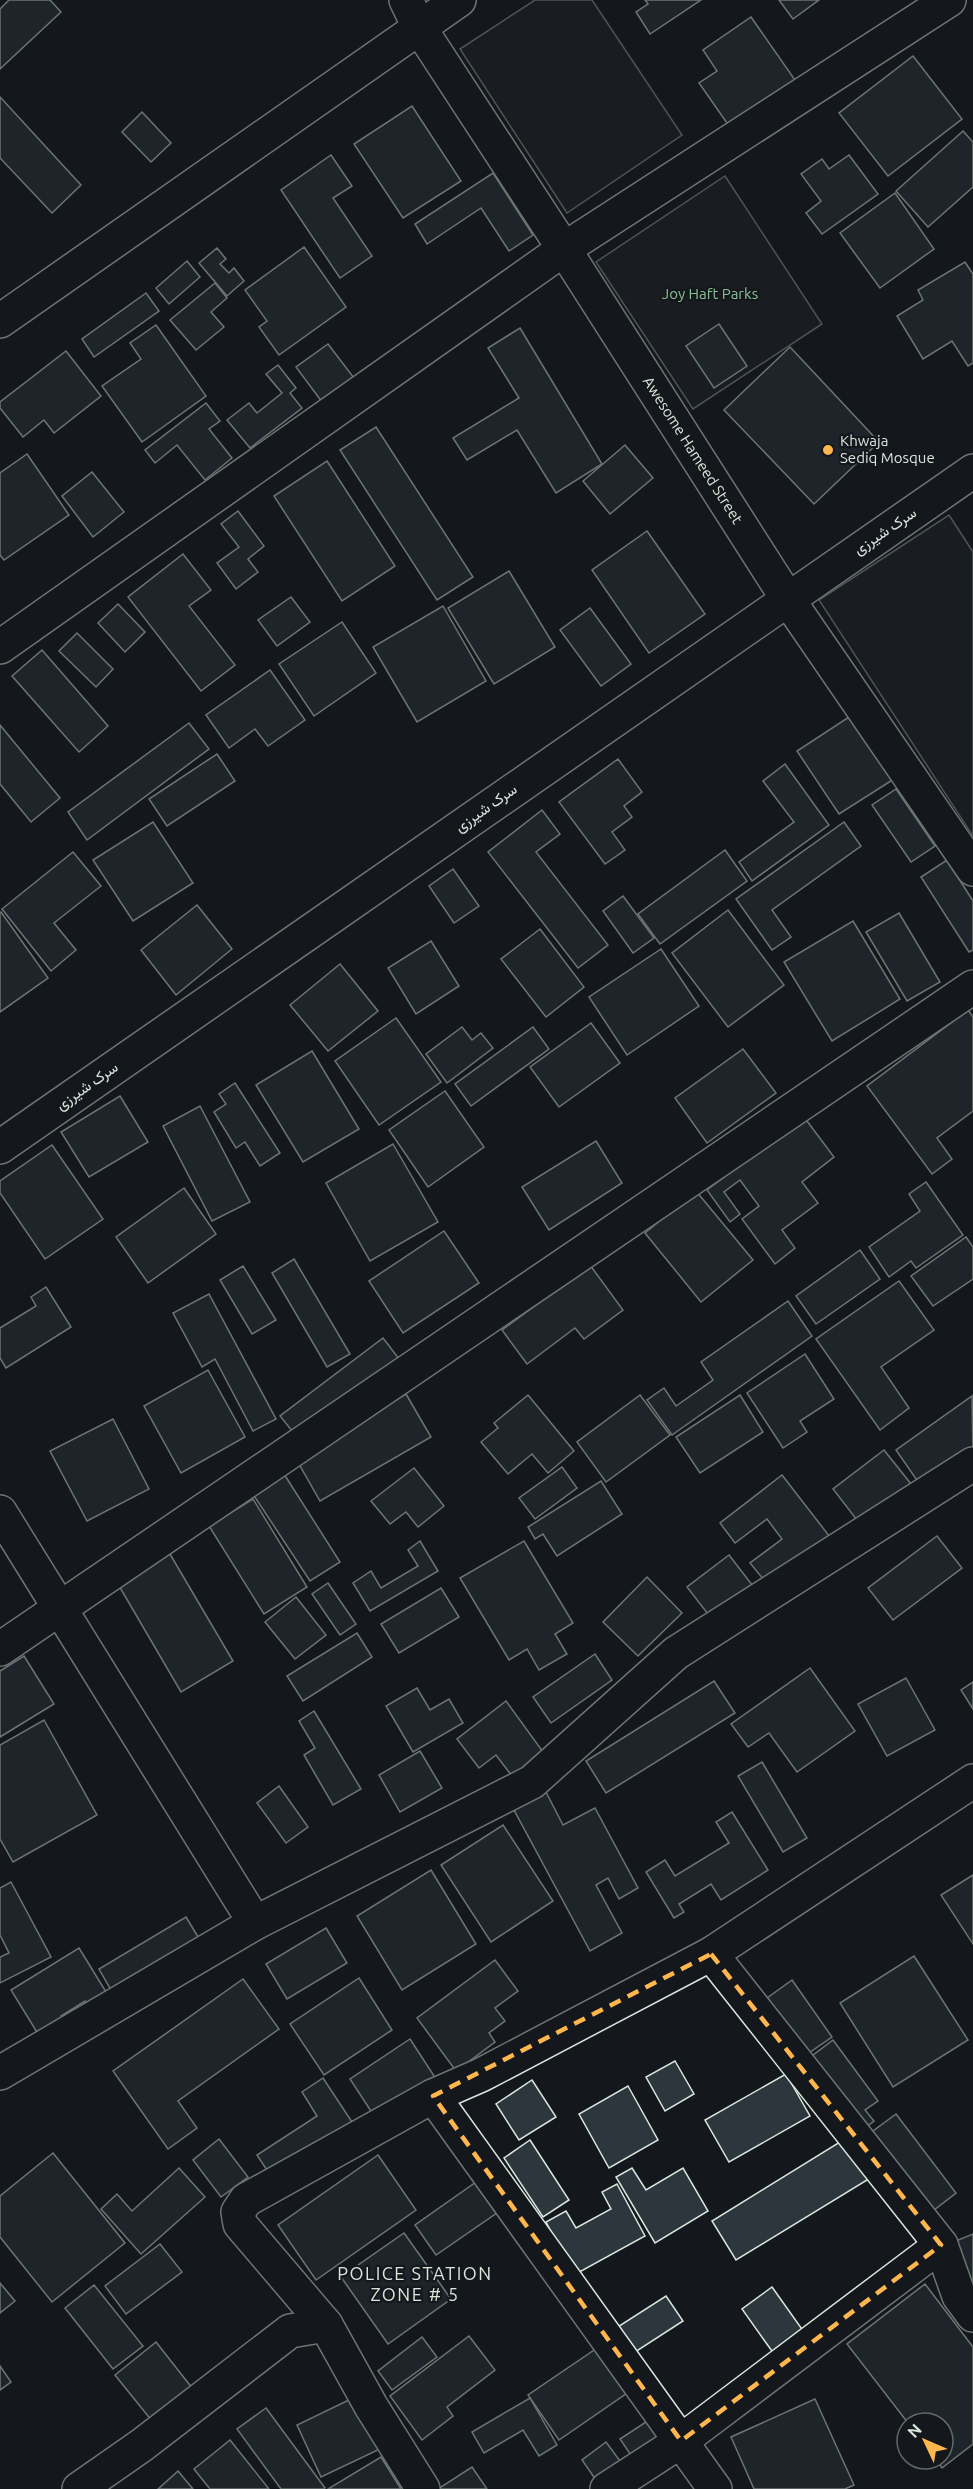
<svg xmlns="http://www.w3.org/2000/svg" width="973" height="2489" font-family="Ubuntu,Vazirmatn,sans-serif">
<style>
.green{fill:#202428;stroke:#939e99;stroke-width:1.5}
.building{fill:#2c363c;stroke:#d8e6dc;stroke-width:1.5}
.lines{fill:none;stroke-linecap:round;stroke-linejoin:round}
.minor-casing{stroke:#d8e6dc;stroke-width:36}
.minor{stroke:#14181c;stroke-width:33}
.marked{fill:none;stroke:#ffb74d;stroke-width:4.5;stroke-dasharray:12 8;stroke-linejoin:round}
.poi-dot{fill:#ffb74d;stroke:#14181c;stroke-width:2}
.labels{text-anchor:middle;stroke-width:4.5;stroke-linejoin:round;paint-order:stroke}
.park-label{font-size:15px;fill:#8ac095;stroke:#14181c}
.poi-label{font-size:15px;fill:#d8e6dc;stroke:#14181c;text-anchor:start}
.street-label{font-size:15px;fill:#d8e6dc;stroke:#14181c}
.quarter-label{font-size:18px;letter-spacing:1.5px;fill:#d8e6dc;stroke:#14181c}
</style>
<rect width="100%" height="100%" fill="#14181c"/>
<g class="green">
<path d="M535,0H592L682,135L567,213L460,49Z"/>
<path d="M725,176L822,324L693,409L596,262Z"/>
<path d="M949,515L973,552V836L819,600Z"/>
</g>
<g class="building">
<path d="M9,0H50L61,12L0,69V9Z"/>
<path d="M645,0H701L650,34L636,12L648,4Z"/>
<path d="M779,0H819L793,19Z"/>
<path d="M751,17L795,80L729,126L699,83L717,71L703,50Z"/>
<path d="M913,56L962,119L888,176L839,113Z"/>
<path d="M0,97L81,185L52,213L0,158Z"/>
<path d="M412,106L461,181L403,218L354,144Z"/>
<path d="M142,112L171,143L151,162L122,132Z"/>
<path d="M963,131L973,142V187L928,227L896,191Z"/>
<path d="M331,155L352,186L333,198L372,256L340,278L281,190Z"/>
<path d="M849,155L878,194L822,234L806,213L821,201L801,174L822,159L829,169Z"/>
<path d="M493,173L533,235L509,251L481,208L427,244L415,224Z"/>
<path d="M895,193L934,249L880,288L840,233Z"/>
<path d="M304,247L346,307L279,355L259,327L267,321L245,290Z"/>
<path d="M217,248L226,259L220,264L229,273L234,268L244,281L227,296L199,263Z"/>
<path d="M187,261L200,277L169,304L156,288Z"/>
<path d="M965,262L973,274V363L968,366L952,341L923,359L897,316L923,300L918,290Z"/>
<path d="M215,283L227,298L211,312L224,327L196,350L170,320Z"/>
<path d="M146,293L159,311L94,357L82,339Z"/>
<path d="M719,324L747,366L714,388L686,346Z"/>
<path d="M156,325L206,396L142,442L102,386L141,359L130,343Z"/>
<path d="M520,328L602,464L556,493L517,430L467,460L453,438L519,398L488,348Z"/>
<path d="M328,344L354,378L322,402L296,367Z"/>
<path d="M790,347L879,442L814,504L724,410Z"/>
<path d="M66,351L101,396L54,433L44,420L23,437L0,408V402Z"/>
<path d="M278,365L296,388L290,393L302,408L250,448L227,420L249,403L257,413L282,393L266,374Z"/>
<path d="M206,403L220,421L209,429L232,458L205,480L177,445L155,463L145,450Z"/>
<path d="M376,427L473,577L437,600L340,450Z"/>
<path d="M625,445L653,478L610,514L583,481Z"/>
<path d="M27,454L69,515L4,560L0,555V473Z"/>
<path d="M327,461L395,566L342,601L274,496Z"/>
<path d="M92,472L124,512L93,537L62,496Z"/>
<path d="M238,511L264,546L248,559L258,572L236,589L217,563L239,547L221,524Z"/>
<path d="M647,531L705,614L649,653L592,570Z"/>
<path d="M183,554L211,590L189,606L235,665L201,691L128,597Z"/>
<path d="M509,571L555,647L494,684L448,608Z"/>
<path d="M291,597L310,622L277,646L258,620Z"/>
<path d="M118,604L145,632L125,652L98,623Z"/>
<path d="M443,606L486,681L417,722L373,647Z"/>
<path d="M590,608L631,664L601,686L560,630Z"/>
<path d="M342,622L376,673L314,716L279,664Z"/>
<path d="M77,633L113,669L96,687L59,651Z"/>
<path d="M42,650L108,726L79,752L12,676Z"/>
<path d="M270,670L305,720L268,746L255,729L229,748L206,715Z"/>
<path d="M852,715L894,779L839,814L797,751Z"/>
<path d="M189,723L209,749L87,840L68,812Z"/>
<path d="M0,725L60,798L31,822L0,784Z"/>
<path d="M217,754L235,781L167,826L149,799Z"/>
<path d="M618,759L642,792L624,806L632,817L612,832L625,850L605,864L559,802Z"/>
<path d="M785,764L829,825L752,881L739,862L794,822L763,781Z"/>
<path d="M896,789L935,846L911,862L872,805Z"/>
<path d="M542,810L560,834L536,852L608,945L578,968L488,852Z"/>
<path d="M153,822L193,883L133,921L93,860Z"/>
<path d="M844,822L861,846L772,910L791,937L772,950L736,899Z"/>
<path d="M725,850L747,881L660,944L638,914Z"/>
<path d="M73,852L101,886L54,923L76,950L51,971L2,909Z"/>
<path d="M947,860L973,901V950L969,952L921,877Z"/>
<path d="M453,869L479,906L454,923L429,886Z"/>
<path d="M623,896L654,938L633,953L603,911Z"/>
<path d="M197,905L232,949L176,995L141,950Z"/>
<path d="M728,910L784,985L728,1027L672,953Z"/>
<path d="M1,912L48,978L0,1012V913Z"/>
<path d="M899,913L940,982L907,1001L866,932Z"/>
<path d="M853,921L900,999L832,1041L784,962Z"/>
<path d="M540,929L584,987L546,1017L501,959Z"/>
<path d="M431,941L459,986L416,1014L388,968Z"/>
<path d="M661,949L699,1006L627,1055L589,997Z"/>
<path d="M340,964L378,1011L328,1051L290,1005Z"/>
<path d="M968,1010L973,1017V1111L937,1138L952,1159L932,1174L867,1086Z"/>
<path d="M396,1018L441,1082L379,1125L335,1061Z"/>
<path d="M591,1023L620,1063L559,1107L530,1067Z"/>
<path d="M462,1027L472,1040L481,1033L493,1048L447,1083L426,1054Z"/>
<path d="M533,1027L549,1049L471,1106L455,1084Z"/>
<path d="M743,1049L776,1093L707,1143L675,1098Z"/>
<path d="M312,1051L359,1129L303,1162L256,1085Z"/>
<path d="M235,1083L280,1153L260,1166L245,1142L236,1148L214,1112L226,1104L219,1094Z"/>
<path d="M445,1091L484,1147L428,1187L389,1130Z"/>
<path d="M120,1096L148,1142L89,1177L61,1132Z"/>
<path d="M200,1106L250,1202L212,1221L163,1126Z"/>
<path d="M804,1117L834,1157L802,1182L818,1203L782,1230L795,1248L775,1264L742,1219L759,1206L740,1180L724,1192L740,1214L730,1222L707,1190Z"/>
<path d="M596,1141L622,1183L549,1230L522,1187Z"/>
<path d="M393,1144L438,1222L370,1261L326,1183Z"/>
<path d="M52,1145L103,1219L45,1259L0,1193V1181Z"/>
<path d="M926,1182L963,1235L916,1268L911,1261L889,1277L869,1247L920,1211L909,1194Z"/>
<path d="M184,1188L216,1234L148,1283L116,1237Z"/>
<path d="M696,1191L753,1260L701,1302L645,1233Z"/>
<path d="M444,1231L479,1283L403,1333L369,1281Z"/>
<path d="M966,1237L973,1247V1279L933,1306L911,1276Z"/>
<path d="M860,1250L880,1279L816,1324L796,1296Z"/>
<path d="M294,1259L350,1354L327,1367L272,1273Z"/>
<path d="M590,1265L623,1310L584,1339L575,1328L527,1364L502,1330Z"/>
<path d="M243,1266L276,1320L252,1334L220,1280Z"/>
<path d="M899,1281L934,1330L881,1367L909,1408L880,1430L816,1339Z"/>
<path d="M46,1287L71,1327L6,1368L0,1358V1328L36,1306L31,1297Z"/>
<path d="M209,1294L276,1419L253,1431L215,1359L202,1367L173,1313Z"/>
<path d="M788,1301L812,1336L672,1435L647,1400L664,1388L676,1406L713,1380L701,1362Z"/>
<path d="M383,1338L403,1364L301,1442L280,1416Z"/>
<path d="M805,1354L834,1399L800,1421L807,1432L783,1448L747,1393Z"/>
<path d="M208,1370L245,1437L181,1473L144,1406Z"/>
<path d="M406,1394L431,1437L320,1501L295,1457Z"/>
<path d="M528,1395L574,1451L548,1473L532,1454L508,1474L481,1442L498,1428L494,1423Z"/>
<path d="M640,1395L670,1435L606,1482L577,1442Z"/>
<path d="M740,1395L763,1432L700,1473L676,1437Z"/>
<path d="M972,1396L973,1454L923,1489L896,1450Z"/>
<path d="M113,1419L149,1489L87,1521L50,1451Z"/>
<path d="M884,1450L911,1484L860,1524L833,1489Z"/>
<path d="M562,1467L577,1488L535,1519L519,1498Z"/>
<path d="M414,1468L444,1506L418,1527L406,1512L390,1524L371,1501Z"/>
<path d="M284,1474L340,1562L310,1581L253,1494Z"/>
<path d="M782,1475L830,1537L768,1585L750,1563L782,1539L767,1519L735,1543L720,1523Z"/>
<path d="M601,1481L622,1514L557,1556L543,1534L535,1539L528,1527Z"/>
<path d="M253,1499L307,1587L264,1614L209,1526Z"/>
<path d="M937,1536L962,1568L893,1620L868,1588Z"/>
<path d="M420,1541L438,1571L370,1611L353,1583L371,1571L381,1588L418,1566L408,1550Z"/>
<path d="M524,1541L573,1623L555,1634L567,1654L539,1670L527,1649L509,1660L460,1578Z"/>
<path d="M167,1549L233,1661L181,1692L115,1579Z"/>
<path d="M729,1555L753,1586L711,1618L687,1587Z"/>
<path d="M647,1577L682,1613L638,1656L603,1622Z"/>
<path d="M328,1583L356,1624L340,1635L312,1594Z"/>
<path d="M441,1588L459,1617L399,1653L381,1624Z"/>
<path d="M296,1597L326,1635L295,1659L265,1622Z"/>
<path d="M357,1633L372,1657L303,1701L287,1676Z"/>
<path d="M595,1654L612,1680L551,1723L533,1697Z"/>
<path d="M24,1656L54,1704L0,1737V1671Z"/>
<path d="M810,1668L855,1731L797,1772L769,1733L748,1747L731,1724Z"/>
<path d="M906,1678L935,1730L887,1756L858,1704Z"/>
<path d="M714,1681L735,1713L606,1793L586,1761Z"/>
<path d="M973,1682V1709L961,1690Z"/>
<path d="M417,1688L430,1710L449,1699L463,1723L413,1752L386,1706Z"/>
<path d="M506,1701L546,1756L515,1780L496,1755L479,1768L457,1739Z"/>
<path d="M314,1711L361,1789L333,1805L304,1755L315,1748L299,1721Z"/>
<path d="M44,1720L97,1815L13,1862L0,1839V1745Z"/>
<path d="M420,1751L442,1788L400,1812L379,1775Z"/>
<path d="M762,1762L807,1838L783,1852L738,1776Z"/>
<path d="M279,1786L308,1827L286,1843L257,1803Z"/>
<path d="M546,1792L563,1825L595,1808L638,1888L619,1899L608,1878L596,1885L622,1933L590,1951L514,1810Z"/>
<path d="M732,1812L768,1870L721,1900L711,1884L679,1904L684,1912L674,1918L646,1872L665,1860L675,1876L729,1843L716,1822Z"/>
<path d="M503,1825L553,1901L491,1942L441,1865Z"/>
<path d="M431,1870L476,1944L402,1990L357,1916Z"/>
<path d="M973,1875V1944L941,1895Z"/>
<path d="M11,1882L51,1957L0,1983V1957L9,1953L0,1935V1888Z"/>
<path d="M186,1917L203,1945L115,1997L99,1969Z"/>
<path d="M326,1928L347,1963L287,1999L266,1964Z"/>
<path d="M79,1948L111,2000L91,2012L85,2001L61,2016L67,2027L43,2042L11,1990Z"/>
<path d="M914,1956L968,2040L893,2087L840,2003Z"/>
<path d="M495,1960L518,1991L495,2008L505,2021L489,2033L495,2042L456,2071L417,2018Z"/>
<path d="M359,1978L392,2030L324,2075L290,2024Z"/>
<path d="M243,1979L279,2029L178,2101L197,2128L168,2149L113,2071Z"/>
<path d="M792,1980L832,2037L800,2059L760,2003Z"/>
<path d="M410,2039L438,2082L378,2122L350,2079Z"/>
<path d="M833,2040L878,2101L865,2110L874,2121L857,2134L804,2062Z"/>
<path d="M675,2061L694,2094L665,2111L646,2077Z"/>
<path d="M786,2074L810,2116L729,2162L705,2120Z"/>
<path d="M323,2078L356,2128L274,2181L257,2155L317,2116L302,2092Z"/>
<path d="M532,2080L556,2117L519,2140L496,2104Z"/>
<path d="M628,2086L658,2140L609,2168L579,2114Z"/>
<path d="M896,2114L956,2193L925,2217L865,2137Z"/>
<path d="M848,2137L872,2177L736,2260L712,2221Z"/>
<path d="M219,2139L248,2177L221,2197L193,2160Z"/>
<path d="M530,2140L569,2200L543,2217L504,2158Z"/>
<path d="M53,2153L125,2243L52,2302L0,2237V2196Z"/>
<path d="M378,2155L416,2210L316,2280L278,2225Z"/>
<path d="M179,2168L205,2197L141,2254L101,2209L117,2194L132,2211Z"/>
<path d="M632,2168L646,2190L683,2168L708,2211L655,2243L616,2177Z"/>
<path d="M486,2175L507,2206L436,2255L415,2225Z"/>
<path d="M617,2184L645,2236L574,2275L546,2222L566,2211L576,2228L611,2209L602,2192Z"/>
<path d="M404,2233L451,2299L388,2344L341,2277Z"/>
<path d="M973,2234V2282L946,2245Z"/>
<path d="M160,2244L182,2272L126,2314L105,2286Z"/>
<path d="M0,2283L15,2301L0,2313Z"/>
<path d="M925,2284L973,2347V2444L942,2468L936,2459H943V2423H908L847,2344Z"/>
<path d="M94,2285L143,2346L113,2369L65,2308Z"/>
<path d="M772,2287L809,2339L779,2361L742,2309Z"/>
<path d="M666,2296L683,2321L629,2356L613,2330Z"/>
<path d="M469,2336L495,2370L447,2407L453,2416L422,2440L390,2396Z"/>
<path d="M422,2337L437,2357L392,2390L378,2371Z"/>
<path d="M156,2342L196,2393L156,2426L115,2375Z"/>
<path d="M603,2344L633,2389L559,2440L528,2395Z"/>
<path d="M0,2366L11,2382L0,2390Z"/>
<path d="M355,2397L380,2449L321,2477L297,2425Z"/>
<path d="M530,2398L557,2445L539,2456L523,2430L484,2453L472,2432Z"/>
<path d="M815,2399L854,2485L845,2489H754L731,2437Z"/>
<path d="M266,2408L325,2488L324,2489H281L237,2429Z"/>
<path d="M655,2416L672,2441L637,2464L620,2439Z"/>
<path d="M230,2440L269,2489H210L194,2469Z"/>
<path d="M606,2442L623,2465L598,2483L582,2460Z"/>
<path d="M381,2457L401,2489H328Z"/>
<path d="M472,2467L487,2489H438Z"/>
<path d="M178,2471L193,2489H158Z"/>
</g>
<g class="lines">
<defs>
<g id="minor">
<path id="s1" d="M406,0L419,27L564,249L787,598L973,869"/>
<path d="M0,321L459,0"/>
<path d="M0,647L564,249L949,0"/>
<path d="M0,1147L973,471"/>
<path d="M0,1512L255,1923"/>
<path d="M0,1649L973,987"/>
<path d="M711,1954L941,2245L959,2296L973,2315"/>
<path d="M0,2073L255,1923L532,1782L676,1653L973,1464"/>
<path d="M433,2096L715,2489"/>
<path d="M326,2325L371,2406L423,2489"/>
<path d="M79,2489L142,2445L290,2331L326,2325L240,2224L238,2212L246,2200L433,2096L481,2075L711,1954L973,1781"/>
<path d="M607,2489L681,2441L941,2245"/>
</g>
</defs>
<use href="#minor" class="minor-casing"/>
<use href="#minor" class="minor"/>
</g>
<path d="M0 0H973V2489H0ZM711,1954L941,2245L681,2441L433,2096Z" fill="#14181c" fill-opacity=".55" fill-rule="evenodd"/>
<path class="marked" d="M711,1954L941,2245L681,2441L433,2096Z"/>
<circle class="poi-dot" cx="828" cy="450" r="6"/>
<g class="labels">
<g class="park-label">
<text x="710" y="299">Joy Haft Parks</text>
</g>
<g class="poi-label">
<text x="840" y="446">Khwaja<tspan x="840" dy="17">Sediq Mosque</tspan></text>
</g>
<g class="street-label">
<text dy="5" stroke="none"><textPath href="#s1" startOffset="534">Awesome Hameed Street</textPath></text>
<text transform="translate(885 531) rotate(-34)" y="5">سرک شیرزی</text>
<text transform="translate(486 808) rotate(-35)" y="5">سرک شیرزی</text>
<text transform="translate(87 1086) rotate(-35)" y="5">سرک شیرزی</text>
</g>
<g class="quarter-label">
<text x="415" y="2280">POLICE STATION<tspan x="415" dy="21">ZONE # 5</tspan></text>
</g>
</g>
<g transform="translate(925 2441) rotate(314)"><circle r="28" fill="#14181c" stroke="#626a69" stroke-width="1.5"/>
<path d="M0-4.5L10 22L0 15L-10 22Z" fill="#ffb74d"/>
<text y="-9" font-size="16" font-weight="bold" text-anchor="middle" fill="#d8e6dc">N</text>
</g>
</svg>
